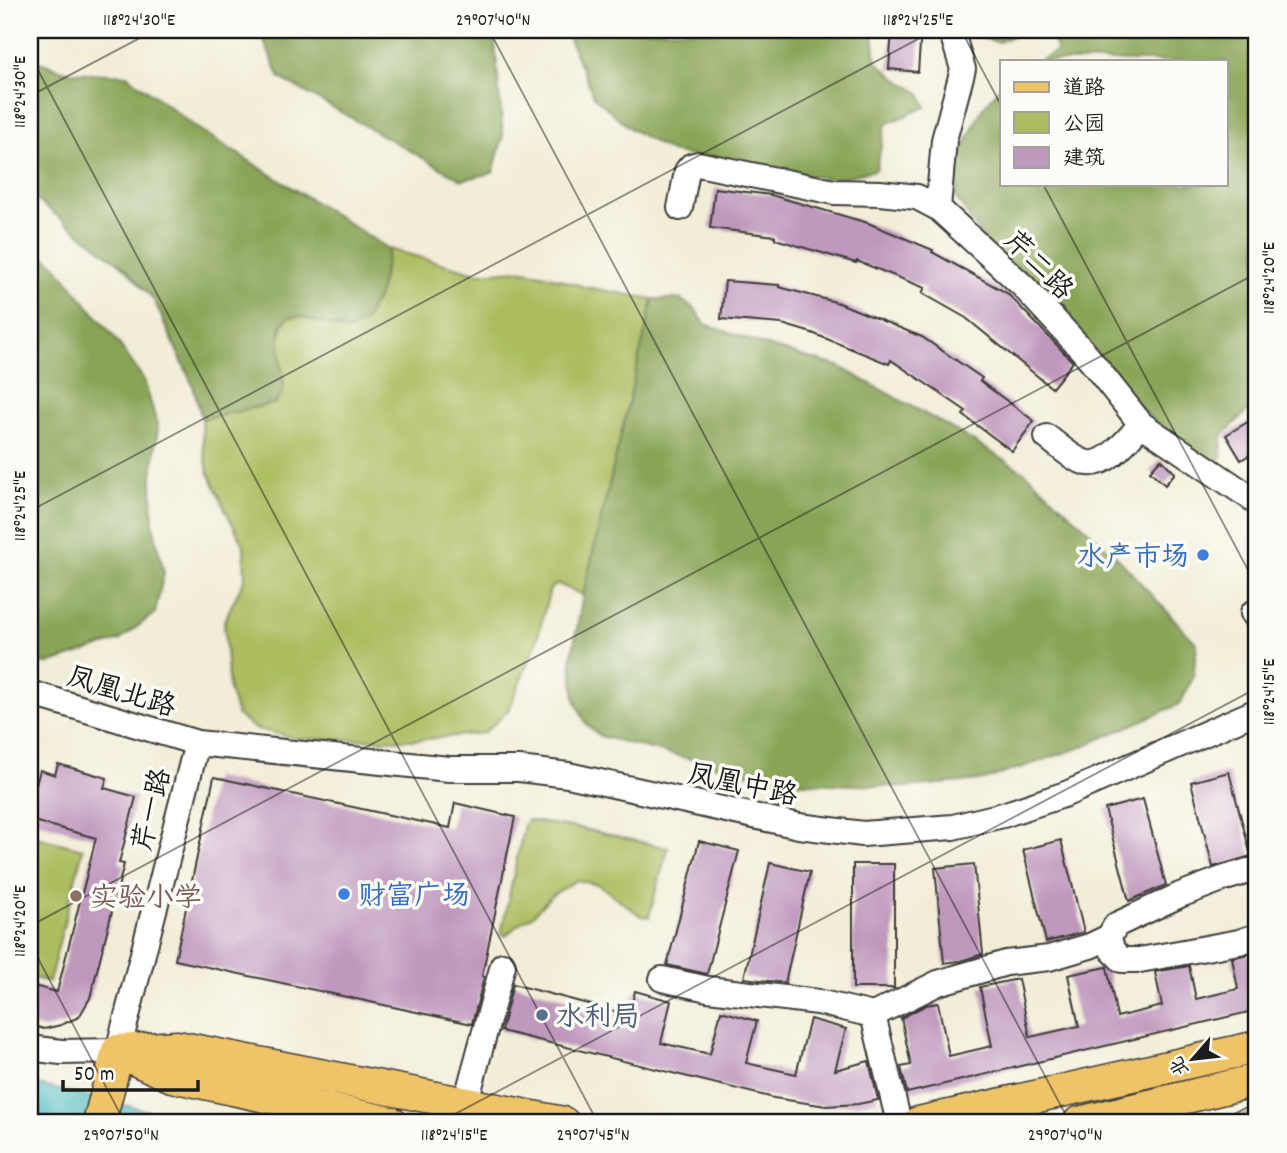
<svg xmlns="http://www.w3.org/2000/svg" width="1287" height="1153" font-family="Dekko,'LXGW WenKai TC',sans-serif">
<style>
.green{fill:#acbd61;stroke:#646c3e;stroke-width:2}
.forest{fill:#89a457;stroke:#52603a;stroke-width:2}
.water{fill:#47b6bf;stroke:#32696e;stroke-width:2}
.building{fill:#bf98be}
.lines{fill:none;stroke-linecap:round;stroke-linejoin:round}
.minor-casing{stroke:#3c3b38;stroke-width:28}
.major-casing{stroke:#3c3b38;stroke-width:35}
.minor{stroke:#fff;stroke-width:24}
.major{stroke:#efc469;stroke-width:32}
.ticks{fill:none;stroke:#1c1c1c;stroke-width:2;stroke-opacity:0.45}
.shop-dot{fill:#3f7fe0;stroke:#fdfcf7;stroke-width:2.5}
.education-dot{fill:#8d6e63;stroke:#fdfcf7;stroke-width:2.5}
.service-dot{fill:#5c6f8a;stroke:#fdfcf7;stroke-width:2.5}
.labels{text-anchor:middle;stroke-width:7;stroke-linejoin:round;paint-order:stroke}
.street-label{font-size:28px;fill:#1c1c1c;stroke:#fdfcf7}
.shop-label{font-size:28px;fill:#366cbe;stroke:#fdfcf7;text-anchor:end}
.education-label{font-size:28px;fill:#785e54;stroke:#fdfcf7;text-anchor:start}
.service-label{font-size:28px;fill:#4e5e75;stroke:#fdfcf7;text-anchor:start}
.neatline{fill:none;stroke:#1c1c1c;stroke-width:2.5}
.ticks-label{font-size:18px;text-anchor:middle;fill:#1c1c1c}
</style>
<rect width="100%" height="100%" fill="#fdfcf7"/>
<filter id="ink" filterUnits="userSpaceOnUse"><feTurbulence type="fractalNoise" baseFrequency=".0143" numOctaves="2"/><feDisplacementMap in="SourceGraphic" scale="14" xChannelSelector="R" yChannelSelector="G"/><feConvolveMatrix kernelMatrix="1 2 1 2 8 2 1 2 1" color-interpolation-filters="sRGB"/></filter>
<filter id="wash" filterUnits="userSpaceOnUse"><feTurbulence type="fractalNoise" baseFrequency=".00686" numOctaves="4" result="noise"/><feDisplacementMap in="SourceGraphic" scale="28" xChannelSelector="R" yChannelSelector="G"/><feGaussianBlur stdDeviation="1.57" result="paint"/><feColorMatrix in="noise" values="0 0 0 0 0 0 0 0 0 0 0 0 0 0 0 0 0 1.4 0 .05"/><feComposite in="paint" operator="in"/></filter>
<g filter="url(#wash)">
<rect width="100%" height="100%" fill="#f2edd7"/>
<g class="green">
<path d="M389,249L477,273L519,270L546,275L585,287L653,299L583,595L558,584L550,589L536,644L508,711L484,733L416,740L298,739L254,728L237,715L229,690L224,621L245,578L244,546L225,509L208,471L203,446L202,419L276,403C278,389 280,373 280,359C280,341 277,332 288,317L300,316L317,322L379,294Z"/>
<path d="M527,820L583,829L668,848L649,917L641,916L599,885L577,880L551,896L531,917L517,925L506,936L501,934L524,825Z"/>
<path d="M32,836L83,849L49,982L30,977Z"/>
<path d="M1257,1111V1123H1203Z"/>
</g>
<g class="forest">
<path d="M259,30H494L503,136L493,173L462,180L280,78Z"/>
<path d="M565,30H873L876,61L896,78L920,93L926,107L886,124L876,170L835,179L783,173L671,152L631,129L594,97Z"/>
<path d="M957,30H1027L998,42L957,32Z"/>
<path d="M1029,30H1257V406H1252L1222,436L1221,460L1214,464L1148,416L982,237L956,198V163L982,109L1002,85V184H1226V61H1039L1057,51L1050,34Z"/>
<path d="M30,59L69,72L127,75L197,128L389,249L379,294L365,321L348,331L300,316L288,317L281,326L279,336L284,389L276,403L202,419L193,386L154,300L125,268L30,195Z"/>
<path d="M30,246L54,264L115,338L144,380L158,427L152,477L153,525L164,573L155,613L120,640L48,664L30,662Z"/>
<path d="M653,299H680L695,309L705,324L770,347L838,366L951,428L1026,473L1116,556L1197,644L1193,678L1180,704L1079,748L984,780L907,787L781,782L600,736L586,724L575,700L571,660L583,595Z"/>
</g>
<path class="water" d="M30,1083L201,1123H30Z"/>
<g id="blocks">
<g class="building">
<path d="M892,30H921L918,72L889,69Z"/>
<path d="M715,188L771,195L868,223L933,250L932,252L1007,293L1073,362L1052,388L966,318L922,293L925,288L857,261L856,263L775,239V236L710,228Z"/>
<path d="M725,281L779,285V287L839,303L922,337L982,378L980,381L1034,421L1012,451L963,415L966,411L891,360L889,364L812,333L782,324L721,319Z"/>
<path d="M1251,420L1257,430V450L1241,460L1226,435Z"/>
<path d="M1161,459L1175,473L1165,485L1150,471Z"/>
<path d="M58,764L107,778L104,788L136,797L119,863L124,864L90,998L79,1017L61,1025L44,1029L30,1025V985L57,992L96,838L30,820V807L40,770L55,775Z"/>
<path d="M1229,772L1251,856L1213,867L1191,782Z"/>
<path d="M214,777L450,828L455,803L515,817L482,976L484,977L472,1024L175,960Z"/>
<path d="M1143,799L1166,885L1129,901L1105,809Z"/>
<path d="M1061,840L1084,932L1046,942L1023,850Z"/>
<path d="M699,841L739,851L707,974L667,965Z"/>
<path d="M770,863L810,872L785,983L744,978Z"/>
<rect x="853" y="864" width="41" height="124"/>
<path d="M974,864L983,954L960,961L944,963L935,868Z"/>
<path d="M1257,952V1010L907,1093L901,1067L911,1065L901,1018L926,1005L938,1003L949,1056L992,1046L980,987L1018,979L1030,1037L1079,1026L1068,975L1107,967L1117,1017L1162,1006L1155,972L1189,966L1196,999L1238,989L1232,958Z"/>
<path d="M513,984L629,1015L635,991L671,1001L661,1043L710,1054L721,1011L757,1021L746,1063L796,1074L810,1019L846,1029L835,1070L869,1061L878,1100L858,1104L826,1106L774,1098L501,1031Z"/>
</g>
</g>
</g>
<g filter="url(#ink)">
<use href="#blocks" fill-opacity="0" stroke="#3c3b38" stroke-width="2"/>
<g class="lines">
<defs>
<g id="minor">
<path d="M680,208L687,171L691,166L698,164L834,192L880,193L917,197L938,208L1022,285L1084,352L1141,424L1257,502"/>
<path d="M938,208L944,140L963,69L951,30"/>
<path d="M1047,437C1058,445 1071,458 1084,462C1105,470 1129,438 1141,424"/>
<path d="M1253,613L1257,618"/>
<path d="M30,693L197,743L449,769H519L568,775L799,826L863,834L953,827L1003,815L1066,794L1257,711"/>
<path d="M1257,872L1248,871L1222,879L1180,895L1116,925L1109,937L1112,950L1122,960H1140L1239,942L1257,936"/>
<path d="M662,979L708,989L818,1002L873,1015L938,983L1006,963L1049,958L1090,946L1109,937"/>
<path d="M873,1015L899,1123"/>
<path d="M30,1048L61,1052L118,1051L197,743"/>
<path d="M465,1105L503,965"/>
</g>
<g id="major">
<path d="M118,1051L177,1047L563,1123"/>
<path d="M119,1052L172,1076L391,1123"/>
<path d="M99,1123L118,1051"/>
<path d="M918,1123L1257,1047"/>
<path d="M1079,1123L1257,1080"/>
</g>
</defs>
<use href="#minor" class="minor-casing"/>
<use href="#major" class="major-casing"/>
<use href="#minor" class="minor"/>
<use href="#major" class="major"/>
</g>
</g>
<path class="ticks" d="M489,30L1070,1123M961,30L1002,107M30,55L598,1123M30,96L155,30M1043,184L1257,587M30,511L935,30M30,926L1257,273M30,943L125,1123M438,1123L1257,688M1218,1123L1257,1102"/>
<g class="shop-dot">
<circle cx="1203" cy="555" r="7"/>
<circle cx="344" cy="894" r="7"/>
</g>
<circle class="education-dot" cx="76" cy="896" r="7"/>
<circle class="service-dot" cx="542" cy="1015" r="7"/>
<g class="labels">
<g class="street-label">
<text transform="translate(1040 264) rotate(45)" y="10">芹二路</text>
<text transform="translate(122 690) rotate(17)" y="10">凤凰北路</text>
<text transform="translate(743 783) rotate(12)" y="10">凤凰中路</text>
<text transform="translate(150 809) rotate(-76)" y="10">芹一路</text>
</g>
<g class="shop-label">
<text x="1189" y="565">水产市场</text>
<text x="358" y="904" text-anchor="start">财富广场</text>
</g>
<g class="education-label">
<text x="90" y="906">实验小学</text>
</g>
<g class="service-label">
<text x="556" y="1025">水利局</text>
</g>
</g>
<rect width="1287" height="1153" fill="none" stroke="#fdfcf7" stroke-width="77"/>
<rect x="1000" y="60" width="228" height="126" fill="#fdfcf7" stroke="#a3a29f" stroke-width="2"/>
<rect x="1014" y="82" width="35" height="10" fill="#efc469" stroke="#a3a29f" stroke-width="2"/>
<text x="1063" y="94" font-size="21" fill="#1c1c1c">道路</text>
<rect x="1014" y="112" width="35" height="21" fill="#acbd61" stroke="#a3a29f" stroke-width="2"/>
<text x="1063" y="130" font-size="21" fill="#1c1c1c">公园</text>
<rect x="1014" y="147" width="35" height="21" fill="#bf98be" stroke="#a3a29f" stroke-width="2"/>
<text x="1063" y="164" font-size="21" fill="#1c1c1c">建筑</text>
<g transform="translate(1193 1059) rotate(242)" stroke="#fdfcf7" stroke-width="5" paint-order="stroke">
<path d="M0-5L12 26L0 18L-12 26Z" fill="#1c1c1c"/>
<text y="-10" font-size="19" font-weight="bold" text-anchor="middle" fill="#1c1c1c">北</text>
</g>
<path d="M63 1080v10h135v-10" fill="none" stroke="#1c1c1c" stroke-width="3.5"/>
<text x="74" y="1080" font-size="21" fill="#1c1c1c" stroke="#fdfcf7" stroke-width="5" paint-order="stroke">50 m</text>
<rect x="38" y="38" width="1210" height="1076" class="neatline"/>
<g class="ticks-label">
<text x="139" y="25">118°24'30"E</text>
<text x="493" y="25">29°07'40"N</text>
<text x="918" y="25">118°24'25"E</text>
<text transform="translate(19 92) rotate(-90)" y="6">118°24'30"E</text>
<text transform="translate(1268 278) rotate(-90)" y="6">118°24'20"E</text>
<text transform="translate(19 506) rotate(-90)" y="6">118°24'25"E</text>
<text transform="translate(1268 692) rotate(-90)" y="6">118°24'15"E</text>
<text transform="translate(19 921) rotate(-90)" y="6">118°24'20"E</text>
<text x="121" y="1140">29°07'50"N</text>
<text x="454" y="1140">118°24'15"E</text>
<text x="593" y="1140">29°07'45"N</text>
<text x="1065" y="1140">29°07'40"N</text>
</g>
</svg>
